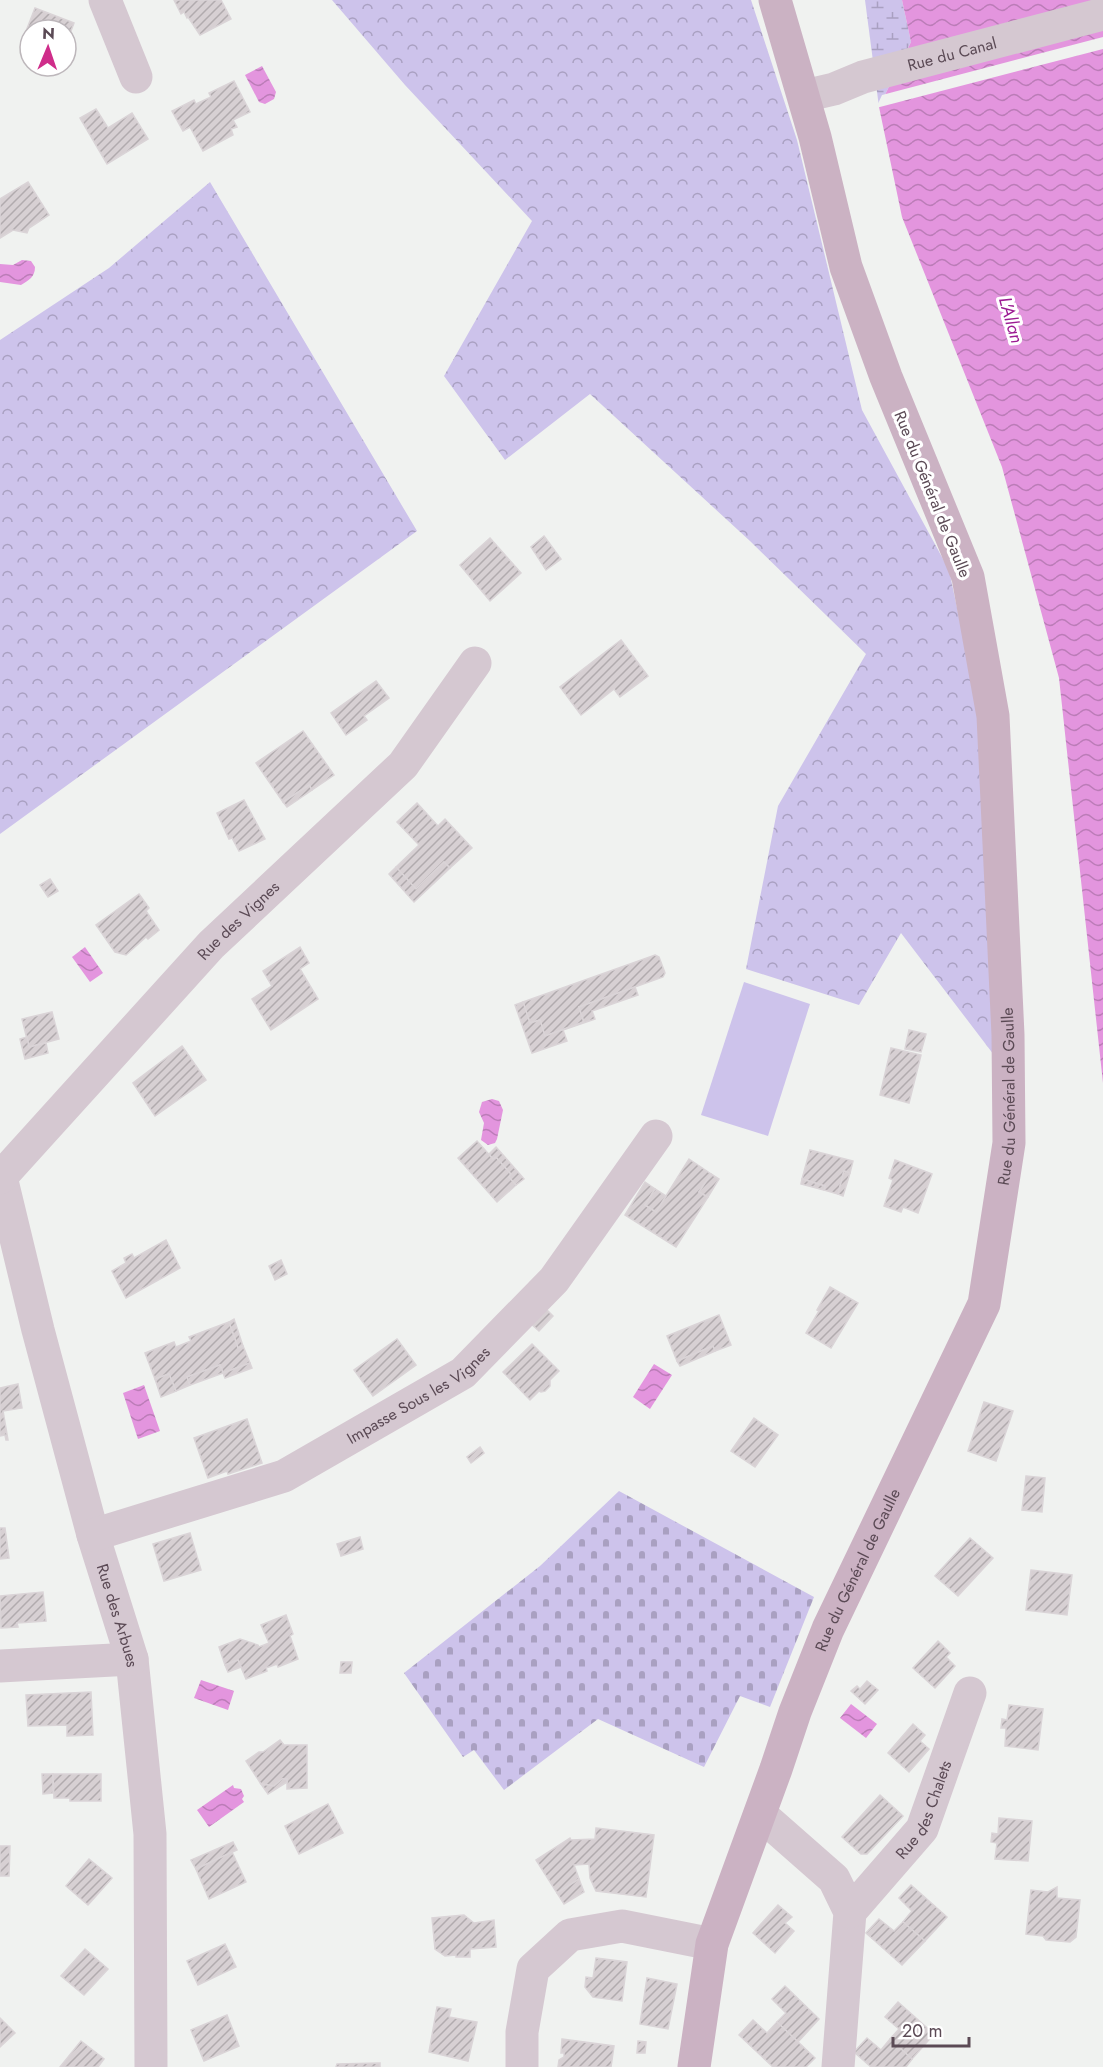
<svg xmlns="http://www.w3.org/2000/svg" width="1103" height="2067" font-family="Jost,sans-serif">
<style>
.forest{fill:url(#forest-crowns)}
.wetland{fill:url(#wetland-marsh)}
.cemetery{fill:url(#cemetery-stones)}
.green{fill:#cdc3eb}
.water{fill:url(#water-waves)}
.pier{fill:#f0f2f0}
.building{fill:url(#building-hatch);stroke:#dad4d7;stroke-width:1.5}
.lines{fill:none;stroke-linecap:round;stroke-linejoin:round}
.minor{stroke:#d5c8d1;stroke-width:33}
.major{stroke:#cbb2c3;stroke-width:33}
.labels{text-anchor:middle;stroke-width:6;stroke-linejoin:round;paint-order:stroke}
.street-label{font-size:16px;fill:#5b4a55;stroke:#fff}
.water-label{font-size:18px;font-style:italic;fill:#9c1c93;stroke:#fff}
</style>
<defs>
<pattern id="forest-crowns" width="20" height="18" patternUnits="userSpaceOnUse" patternTransform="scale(1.5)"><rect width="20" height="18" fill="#cdc3eb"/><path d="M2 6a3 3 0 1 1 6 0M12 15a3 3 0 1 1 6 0" fill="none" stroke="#a9a0c1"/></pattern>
<pattern id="wetland-marsh" width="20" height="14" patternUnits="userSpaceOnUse" patternTransform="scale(1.5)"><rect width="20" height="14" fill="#cdc3eb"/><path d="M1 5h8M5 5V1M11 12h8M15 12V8" fill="none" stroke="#a9a0c1"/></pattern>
<pattern id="cemetery-stones" width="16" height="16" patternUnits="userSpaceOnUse" patternTransform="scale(1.5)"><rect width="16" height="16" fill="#cdc3eb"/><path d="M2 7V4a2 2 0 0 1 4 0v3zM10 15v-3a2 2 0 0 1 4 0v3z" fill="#a9a0c1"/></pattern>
<pattern id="water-waves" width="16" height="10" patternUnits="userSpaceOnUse" patternTransform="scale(1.5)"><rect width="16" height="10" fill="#e395de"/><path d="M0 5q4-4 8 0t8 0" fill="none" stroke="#bb7cb7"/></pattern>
<pattern id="building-hatch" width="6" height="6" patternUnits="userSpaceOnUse" patternTransform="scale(1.5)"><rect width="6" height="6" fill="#d7d0d3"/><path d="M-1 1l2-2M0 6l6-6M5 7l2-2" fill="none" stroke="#b1abae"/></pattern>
</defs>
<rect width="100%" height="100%" fill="#f0f2f0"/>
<g class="forest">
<path d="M332,0H751L797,140L862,410L949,570L977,702L997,1059L901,933L859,1005L746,969L778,806L866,654L750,541L590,394L505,460L444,376L532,221L405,85Z"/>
<path d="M210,182L417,531L0,834V340L109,268Z"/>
</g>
<path class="wetland" d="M865,0H902L911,42L879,107Z"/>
<path class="cemetery" d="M619,1491L814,1597L770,1707L740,1696L704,1767L598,1719L504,1790L474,1750L463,1757L404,1673L540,1566Z"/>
<path class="green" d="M744,982L810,1004L768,1136L701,1115Z"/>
<g class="water">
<path d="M902,0H1103V1083L1059,678L1002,467L902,217L879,107L911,42Z"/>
<path d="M262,66L276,92L274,99L265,104L259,102L245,75Z"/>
<path d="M22,260L31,261L35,267C35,277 29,280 21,285L0,282V264L13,265Z"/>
<path d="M85,947L103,973L90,982L72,957Z"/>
<path d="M492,1099L499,1101L503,1110L497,1139L495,1143L488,1145L481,1140L484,1123L479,1112L482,1102Z"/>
<path d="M654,1364L672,1375L650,1409L633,1397Z"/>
<path d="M144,1385L160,1431L138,1439L123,1393Z"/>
<path d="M201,1680L234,1691L228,1710L194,1698Z"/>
<path d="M851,1704L877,1724L866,1738L840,1718Z"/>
<path d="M233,1785L234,1788L241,1789L244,1796L242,1799L244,1802L209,1827L197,1810Z"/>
</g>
<path class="pier" d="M1103,37V49L876,108L882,95Z"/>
<g class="building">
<path d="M174,0H221L231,19L200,35L188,17L187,18L184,12L181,14Z"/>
<path d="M35,8L74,23L66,44V30H30V41L23,39Z"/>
<path d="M234,81L250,112L233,120L237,127L231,129L233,135L203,151L190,127L183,131L172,111L194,100L196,104L211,97L209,93Z"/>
<path d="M96,109L108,128L132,113L148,139L107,164L80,118Z"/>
<path d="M28,182L49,215L29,228L27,233L13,230L0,238V199Z"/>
<path d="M544,536L561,559L546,570L531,547Z"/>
<path d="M490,538L521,573L490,601L460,565Z"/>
<path d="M621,640L648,676L620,697L614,689L581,715L560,687Z"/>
<path d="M376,681L389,698L364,716L367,720L346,735L331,713Z"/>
<path d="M303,731L334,775L312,790L309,785L283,802L256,763Z"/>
<path d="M309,785L312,790L287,807L283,802Z"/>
<path d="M244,800L265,839L239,851L232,838L229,839L217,813Z"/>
<path d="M417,803L438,826L445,819L472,848L450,868L444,862L416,889L396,867L419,845L397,822Z"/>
<path d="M444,862L450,868L414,902L389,874L396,867L416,889Z"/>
<path d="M50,879L58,891L48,897L40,885Z"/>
<path d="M139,894L149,908L146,911L159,930L148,939L146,937L126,955L115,952L96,925Z"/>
<path d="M300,947L309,963L300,969L318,999L271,1030L252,999L272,986L263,971Z"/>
<path d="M655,955L659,957L665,973L663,977L579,1007L584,1022L545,1036L540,1020L530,1023L523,1002Z"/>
<path d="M635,987L638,995L592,1011L595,1019L563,1030L567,1041L532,1053L515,1005L523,1002L530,1023L540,1020L545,1036L584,1022L579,1007Z"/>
<path d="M52,1012L59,1039L29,1047L22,1019Z"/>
<path d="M909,1030L926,1034L921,1052L905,1049Z"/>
<path d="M27,1037L29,1047L46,1043L48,1053L25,1059L20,1039Z"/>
<path d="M182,1046L206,1080L155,1116L133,1083Z"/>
<path d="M891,1048L921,1055L909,1103L880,1095Z"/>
<path d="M477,1141L493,1159L496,1157L511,1174L509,1177L516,1185L497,1202L458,1158Z"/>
<path d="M496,1147L524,1179L516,1185L509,1177L511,1174L496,1157L493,1159L489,1154Z"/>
<path d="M810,1150L853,1161L850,1173L844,1171L838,1194L824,1190L825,1186L802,1179Z"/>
<path d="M689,1159L711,1174L699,1192L708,1197L676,1247L625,1215L645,1182L655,1189L645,1205L656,1212Z"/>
<path d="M895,1160L932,1174L918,1213L903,1207L901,1212L884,1206L893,1180L889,1178Z"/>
<path d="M844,1171L850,1173L843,1196L838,1194Z"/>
<path d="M711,1174L719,1179L708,1197L699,1192Z"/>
<path d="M802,1179L825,1186L824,1190L801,1184Z"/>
<path d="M655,1189L666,1196L656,1212L645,1205Z"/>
<path d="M166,1240L180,1268L126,1298L112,1271L126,1263L124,1258L132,1254L134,1258Z"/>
<path d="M281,1260L287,1274L275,1280L269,1266Z"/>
<path d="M830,1287L858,1303L831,1348L806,1333L819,1311L817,1310Z"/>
<path d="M544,1307L553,1316L539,1331L530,1323Z"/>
<path d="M719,1315L731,1345L715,1351L713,1346L677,1361L667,1336Z"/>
<path d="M234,1319L243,1346L238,1348L229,1322Z"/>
<path d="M229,1322L238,1348L243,1346L250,1363L223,1373L220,1365L187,1377L190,1385L176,1391L169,1374L155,1379L145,1353L174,1342L176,1347L191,1341L189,1337Z"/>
<path d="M397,1339L416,1365L373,1396L354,1370Z"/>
<path d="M532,1344L559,1371L550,1380V1386L545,1391L541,1392L539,1391L530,1400L503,1372Z"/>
<path d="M713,1346L715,1351L680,1366L677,1361Z"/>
<path d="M250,1363L252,1368L225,1378L223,1373Z"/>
<path d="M220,1365L223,1373L190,1385L187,1377Z"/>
<path d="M169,1374L176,1391L161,1397L155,1379Z"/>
<path d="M18,1384L22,1408L3,1411L8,1440H6L5,1435L0,1436V1388Z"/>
<path d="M984,1402L1013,1411L996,1461L968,1451Z"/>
<path d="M754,1418L778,1435L755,1467L731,1451Z"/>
<path d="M247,1419L262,1463L228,1474L227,1471L208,1478L194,1438Z"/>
<path d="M480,1447L484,1453L471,1463L467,1457Z"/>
<path d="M1026,1476L1045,1478L1042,1512L1022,1510Z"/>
<path d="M0,1528H5L9,1558L0,1559Z"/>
<path d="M190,1533L201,1570L164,1581L153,1544Z"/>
<path d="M360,1537L363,1549L341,1556L337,1544Z"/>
<path d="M970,1538L993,1558L958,1596L935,1576Z"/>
<path d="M1031,1570L1072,1575L1067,1615L1026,1610Z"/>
<path d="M43,1592L46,1621L17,1623L18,1627L1,1628L0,1596Z"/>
<path d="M286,1615L293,1634L290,1636L298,1659L278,1667L277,1664L266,1668L267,1671L246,1679L238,1660L225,1665L219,1647L240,1639L258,1645L259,1647L269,1643L261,1625Z"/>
<path d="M938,1641L950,1653L946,1657L955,1666L935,1688L913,1668Z"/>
<path d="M238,1660L241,1667L228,1672L225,1665Z"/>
<path d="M341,1662H352L351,1673H340Z"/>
<path d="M867,1681L878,1690L865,1704L851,1691L857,1686L860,1689Z"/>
<path d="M91,1692L93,1735L67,1736V1725L28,1726L26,1695Z"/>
<path d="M1009,1705L1043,1709L1038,1750L1005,1746L1006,1728H1001L1002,1719L1007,1720Z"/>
<path d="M913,1724L925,1735L920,1741L929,1749L909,1772L888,1753Z"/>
<path d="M280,1740L284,1745H307V1788L287,1789V1779H282L274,1786L261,1784L246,1761L259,1752H263Z"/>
<path d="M42,1774H53V1793L43,1794Z"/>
<path d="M53,1774H101V1801H70V1798H54Z"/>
<path d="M282,1779H287V1782L268,1794L261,1784L274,1786Z"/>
<path d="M880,1795L903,1816L867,1854H861L842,1837Z"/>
<path d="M328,1804L343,1833L299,1854L285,1826Z"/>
<path d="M999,1818L1032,1821L1028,1861L995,1859L997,1843L991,1842L992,1833L998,1834Z"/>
<path d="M596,1828L654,1835L646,1897L596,1891L590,1878L589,1864L574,1865L579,1879L557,1893L536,1860L570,1838L571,1840L595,1839Z"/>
<path d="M233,1842L237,1850L196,1869L191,1860Z"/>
<path d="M0,1846H10L9,1876H0Z"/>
<path d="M232,1852L246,1882L209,1899L196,1869Z"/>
<path d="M89,1859L112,1878L88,1905L66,1886Z"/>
<path d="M579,1879L584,1892L564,1904L557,1893Z"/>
<path d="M911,1885L947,1917L925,1941L903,1922L912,1911L899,1898Z"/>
<path d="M1057,1887V1898L1080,1900L1076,1937L1070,1942L1046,1940L1043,1936L1026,1934L1031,1890L1048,1892Z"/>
<path d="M778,1905L792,1917L785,1923L794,1931L775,1953L753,1933Z"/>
<path d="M464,1915L474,1923L494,1920L496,1947L470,1949V1957H456V1955L445,1956L435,1949L432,1918Z"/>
<path d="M879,1919L894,1931L903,1922L925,1941L902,1965L866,1933Z"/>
<path d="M225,1944L236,1967L198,1985L187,1961Z"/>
<path d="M85,1949L108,1969L84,1995L61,1976Z"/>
<path d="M596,1958L627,1962L622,2001L593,1997L585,1987L586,1977L593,1978Z"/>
<path d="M647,1978L677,1984L668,2029L640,2024Z"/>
<path d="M785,1986L819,2019L798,2042L777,2022L786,2013L772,1999Z"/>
<path d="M898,2002L934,2034L912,2059L890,2039L899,2029L885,2017Z"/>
<path d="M437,2007L451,2009L449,2017L477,2022L468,2061L429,2052Z"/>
<path d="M227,2015L239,2046L204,2061L191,2030Z"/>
<path d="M0,2018L15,2033L0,2047Z"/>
<path d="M753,2020L767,2033L777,2022L815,2058L806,2067H773L739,2035Z"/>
<path d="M867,2038L881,2050L890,2039L912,2059L906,2067H871L854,2052Z"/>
<path d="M562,2039L614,2046L611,2067H558L559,2060L564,2057V2053H561Z"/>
<path d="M81,2041L104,2059L98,2067H60Z"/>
<path d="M638,2041L646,2042L645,2053H637Z"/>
<path d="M380,2063V2067H336L337,2064Z"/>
</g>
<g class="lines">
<g class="minor">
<path d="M105,0L136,77"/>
<path id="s1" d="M804,96L834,89L863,77L1103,14"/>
<path id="s2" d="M1,1177L38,1330L93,1535L132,1659L150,1834L151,2067"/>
<path id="s3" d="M0,1178L211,945L403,765L475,663"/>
<path id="s4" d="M93,1535L284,1476L463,1373L554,1280L656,1136"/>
<path d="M0,1666L132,1659"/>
<path d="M760,1814L834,1879L850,1912L838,2067"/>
<path id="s5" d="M850,1912L922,1829L970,1693"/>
<path d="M522,2067V2032L533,1969L570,1935L622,1926L712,1944"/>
</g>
<path class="major" id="s6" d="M694,2067L712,1944L776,1769L795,1712L828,1629L984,1304L1009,1143L1008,1035L993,716L968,577L886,377L846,267L815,137L775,0"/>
</g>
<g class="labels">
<g class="street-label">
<text dy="6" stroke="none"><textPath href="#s1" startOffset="154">Rue du Canal</textPath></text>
<text transform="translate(933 494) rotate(68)" y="6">Rue du Général de Gaulle</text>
<text dy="6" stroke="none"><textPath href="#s3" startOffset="351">Rue des Vignes</textPath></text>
<text dy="6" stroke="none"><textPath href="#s6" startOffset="1030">Rue du Général de Gaulle</textPath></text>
<text dy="6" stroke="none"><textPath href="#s4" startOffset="357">Impasse Sous les Vignes</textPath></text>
<text dy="6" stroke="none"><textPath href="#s6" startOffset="526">Rue du Général de Gaulle</textPath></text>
<text dy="6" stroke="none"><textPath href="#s2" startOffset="454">Rue des Arbues</textPath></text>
<text dy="6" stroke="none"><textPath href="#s5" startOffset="128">Rue des Chalets</textPath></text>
</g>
<g class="water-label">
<text transform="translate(1011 320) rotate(74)" y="6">L'Allan</text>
</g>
</g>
<g transform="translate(48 48) rotate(2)"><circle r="28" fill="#ffffff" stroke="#bdb7bb" stroke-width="1.5"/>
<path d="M0-4.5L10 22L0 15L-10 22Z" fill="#cf2d8a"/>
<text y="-9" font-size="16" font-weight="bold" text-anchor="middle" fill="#5b4a55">N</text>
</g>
<path d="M893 2037v9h76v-9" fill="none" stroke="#5b4a55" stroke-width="3"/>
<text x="902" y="2037" font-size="18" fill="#5b4a55" stroke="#ffffff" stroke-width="4.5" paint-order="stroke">20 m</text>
</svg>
